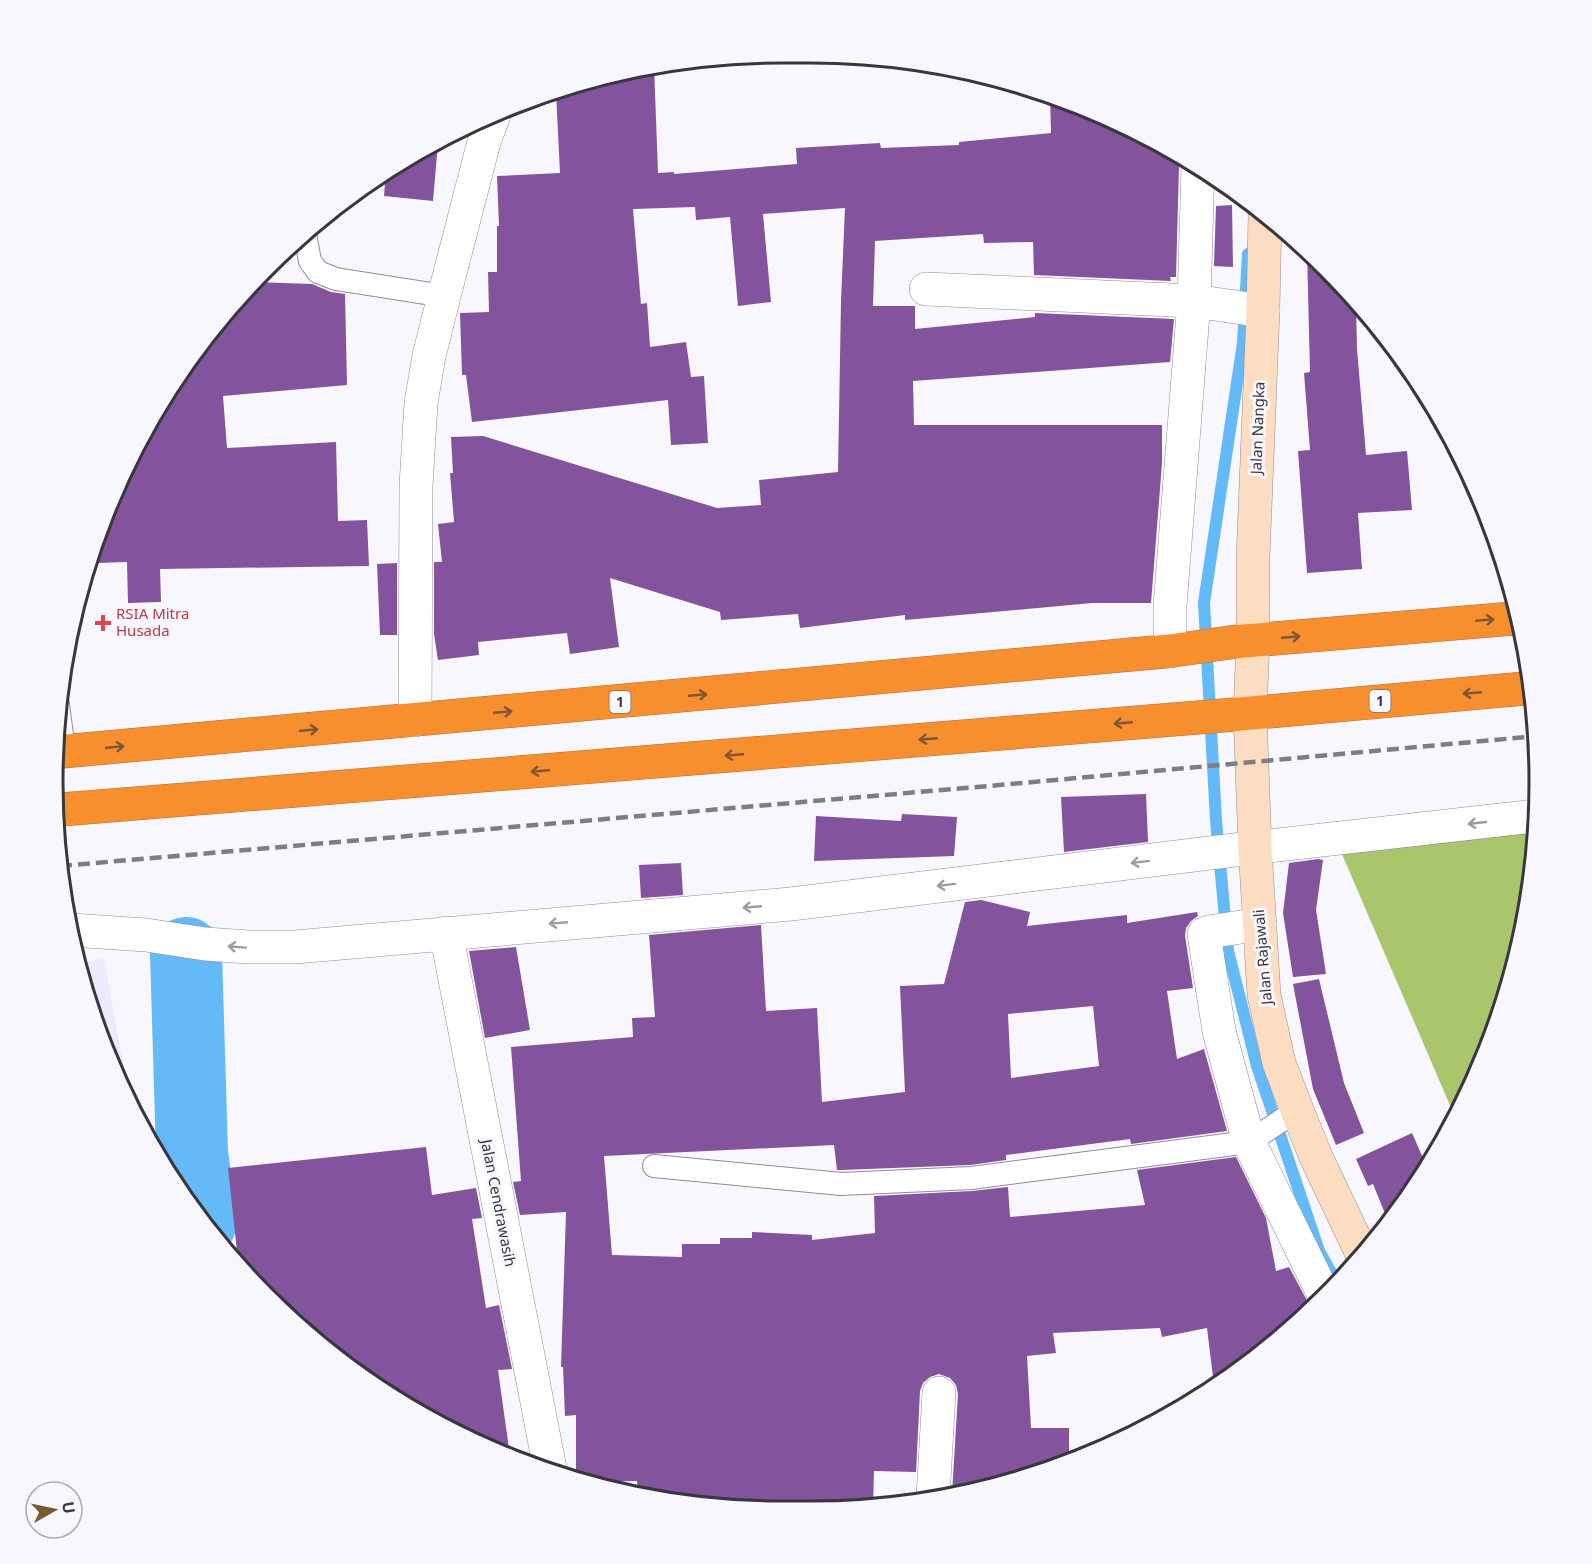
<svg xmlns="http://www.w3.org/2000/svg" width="1592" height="1564" font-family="'Noto Sans',sans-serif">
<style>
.built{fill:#edeafc}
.forest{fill:#a9c66d}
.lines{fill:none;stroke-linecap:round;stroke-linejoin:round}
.stream{stroke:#63baf6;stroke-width:12}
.river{stroke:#63baf6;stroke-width:72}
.building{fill:#83549d;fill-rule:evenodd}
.lane-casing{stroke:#8f8c9a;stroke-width:24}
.street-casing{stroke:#8f8c9a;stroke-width:34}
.secondary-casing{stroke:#8f8c9a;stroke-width:34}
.highway-casing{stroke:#b47034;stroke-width:34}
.lane{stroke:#fff;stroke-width:22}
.street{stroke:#fff;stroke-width:33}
.secondary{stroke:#fdddc1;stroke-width:33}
.highway{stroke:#f78f2f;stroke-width:33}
.rail{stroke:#7e7d83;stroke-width:4.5;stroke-dasharray:12 6;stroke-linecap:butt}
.oneway{stroke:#7b5638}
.oneway2{stroke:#9c9b9e}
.health-dot{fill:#e0444e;stroke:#f9f7fe;stroke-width:2}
.labels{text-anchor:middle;stroke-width:6;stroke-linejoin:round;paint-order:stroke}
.shield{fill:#f9f7fe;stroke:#727177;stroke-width:1.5}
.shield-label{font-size:14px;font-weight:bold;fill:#38373d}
.street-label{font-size:15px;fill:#38373d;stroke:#f9f7fe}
.health-label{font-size:15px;fill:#be3a42;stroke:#f9f7fe;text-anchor:start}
.rim{fill:none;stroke:#38373d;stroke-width:3}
</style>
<rect width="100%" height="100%" fill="#f9f7fe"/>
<path class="built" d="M104,959L132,1112L128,1104L77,970L76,962Z"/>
<path class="forest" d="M1535,821L1533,878L1501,1017L1455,1117L1335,838Z"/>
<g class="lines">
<path class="stream" d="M1248,254L1243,343L1204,603L1216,820L1228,951L1257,1066L1319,1251L1337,1283"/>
<path class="river" d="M186,953L192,1153L201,1222"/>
</g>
<g class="building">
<path d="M654,65L658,173L674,172V174L797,164L796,148L880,143L881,148L959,145V142L1051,133L1050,94L1175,150L1183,156L1179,166L1176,277H1170L1171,281L1034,275L1033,242L984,243L983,234L875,241L873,306H915V329L1035,317V313L1174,319L1170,362L913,381L914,425H1162V463L1151,603H1092L905,620V615L800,628L798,614L721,620L720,612L610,578L619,647L570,654L567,633L478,642L479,655L438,660L434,634V562H442L438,524L454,522L450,473H453L451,437L483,436L717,508L761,505L759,480L838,472L841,301L845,208L763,214L771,302L738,306L730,217L696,220L695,207L633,209L641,304L647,303L650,347L686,342L691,377L704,376L708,443L671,445L668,400L472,422L466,375H462L460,313L489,312L488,272H497V226H499L497,176L560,173L556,92L639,67Z"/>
<path d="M438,143L433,201L384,196L386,170Z"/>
<path d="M1232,205L1233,267L1214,266L1216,206Z"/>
<path d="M1307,250L1356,303L1357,349L1366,455L1407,451L1412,510L1358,513L1362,569L1307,573L1298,451L1310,450L1304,373L1310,372Z"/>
<path d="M253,282L312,284L331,292L345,294L347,385L223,396L227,448L336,442L338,521L367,520L369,566L160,569L161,602L128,603L127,562L98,563L97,543L108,503L175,377Z"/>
<path d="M397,563V635H380L377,564Z"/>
<path d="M1146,794L1148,842L1064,852L1061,797Z"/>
<path d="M902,814L957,817L954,856L814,861L816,816L901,821Z"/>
<path d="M1318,859L1323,860L1316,910L1326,974L1293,977L1283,913L1289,863Z"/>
<path d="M681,863L683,895L641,898L639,865Z"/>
<path d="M981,900L1030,912L1027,926L1127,915V923L1197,912L1198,916L1191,921L1186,928L1185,936L1193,988L1167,991L1177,1059L1204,1049L1227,1131L1131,1144L1130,1139L1006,1155V1160L970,1165L841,1170H837L834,1145L604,1156L612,1255L682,1257V1244H720V1238H752V1232L812,1235V1240L875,1233L874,1196L972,1191L1008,1187L1010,1217L1145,1205L1137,1170L1236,1157L1266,1218L1276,1271L1289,1267L1311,1308L1254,1361L1214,1385L1207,1328L1162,1337L1160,1328L1053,1333L1056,1353L1027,1356L1031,1428H1069V1460L998,1487L952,1494L958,1394L956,1385L950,1378L939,1374L930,1377L923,1383L920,1391L916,1472L874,1471L873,1507L857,1510L687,1505L638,1494L637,1481L585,1482L576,1480V1415L565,1416L563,1367H561L566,1212L520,1215L513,1182L521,1181L511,1047L633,1037L632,1018L655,1017L649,935L761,925L766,1011L817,1008L822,1102L905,1092L900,986L944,984L965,902ZM1093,1006L1099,1066L1011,1078L1008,1014Z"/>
<path d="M516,947L530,1030L485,1038L469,951Z"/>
<path d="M1319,979L1344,1083L1364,1133L1336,1145L1313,1089L1293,984Z"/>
<path d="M1412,1133L1427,1167L1388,1221L1373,1184L1368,1186L1356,1159Z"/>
<path d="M426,1147L432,1195L476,1188L482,1218L472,1219L486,1308L499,1305L512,1369L498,1370L510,1456L418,1414L301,1331L238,1261L228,1168Z"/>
</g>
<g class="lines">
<defs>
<g id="lane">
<path d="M305,234L310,261L318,272L336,279L444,296"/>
<path d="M58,704L64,751"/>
<path d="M654,1166L841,1184L971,1178L1249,1142L1297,1110"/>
</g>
<g id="street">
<path d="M926,289L1194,301L1263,311"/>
<path d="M1170,651V606L1194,301L1198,167"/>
<path d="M415,720L416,486L421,403L429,356L444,296L484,142L495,112"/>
<path d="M1260,924L1209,932L1204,934L1219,1031L1249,1142L1324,1295"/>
<path d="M71,930L146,935L205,944L248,947H295L791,904L1243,849L1535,816"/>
<path d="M446,933L551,1474"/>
<path d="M933,1497L939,1393"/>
</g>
<path id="secondary" d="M1265,215L1263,311L1253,558V640L1250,713L1255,848L1264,995L1279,1063L1297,1110L1316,1157L1363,1256"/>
<g id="highway">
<path d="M57,752L1170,651L1233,642L1519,618"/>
<path d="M55,810L1229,715L1530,688"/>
</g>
</defs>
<use href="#lane" class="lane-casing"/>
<use href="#street" class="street-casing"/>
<use href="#secondary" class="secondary-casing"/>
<use href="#highway" class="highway-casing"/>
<use href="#lane" class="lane"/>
<use href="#street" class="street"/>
<use href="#secondary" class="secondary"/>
<use href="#highway" class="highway"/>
<path class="rail" d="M60,866L1000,785L1538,736"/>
</g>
<defs><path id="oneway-shaft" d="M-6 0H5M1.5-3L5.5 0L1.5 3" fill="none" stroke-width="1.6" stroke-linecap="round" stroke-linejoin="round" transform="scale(1.5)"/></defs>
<g class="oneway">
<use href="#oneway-shaft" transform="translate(1485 620) rotate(-5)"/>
<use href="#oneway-shaft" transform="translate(1291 637) rotate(-5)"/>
<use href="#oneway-shaft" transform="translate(1472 693) rotate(175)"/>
<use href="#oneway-shaft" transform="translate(698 695) rotate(-5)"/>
<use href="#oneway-shaft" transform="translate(503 712) rotate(-5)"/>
<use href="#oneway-shaft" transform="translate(1123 723) rotate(175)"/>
<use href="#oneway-shaft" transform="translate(309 730) rotate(-5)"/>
<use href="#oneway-shaft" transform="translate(928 739) rotate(175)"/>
<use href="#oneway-shaft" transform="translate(115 747) rotate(-5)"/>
<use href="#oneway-shaft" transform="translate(734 755) rotate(175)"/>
<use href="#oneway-shaft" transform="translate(540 771) rotate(175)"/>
</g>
<g class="oneway2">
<use href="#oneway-shaft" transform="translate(1477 823) rotate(174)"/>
<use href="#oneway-shaft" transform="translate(1140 862) rotate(173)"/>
<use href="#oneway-shaft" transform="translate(946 885) rotate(173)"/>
<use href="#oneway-shaft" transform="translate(752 907) rotate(175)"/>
<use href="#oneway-shaft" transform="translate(558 923) rotate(175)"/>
<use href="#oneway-shaft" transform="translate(237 947) rotate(-176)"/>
</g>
<path class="health-dot" d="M100 614h6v6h6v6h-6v6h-6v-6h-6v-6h6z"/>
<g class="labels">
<g class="shield">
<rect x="1369.5" y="690" width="21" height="22" rx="4.5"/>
<rect x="609.5" y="691" width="21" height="22" rx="4.5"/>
</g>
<g class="shield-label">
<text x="1380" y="706">1</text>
<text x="620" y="707">1</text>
</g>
<g class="street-label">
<text transform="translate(1258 428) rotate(-88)" y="5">Jalan Nangka</text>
<text transform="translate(1263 957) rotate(-95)" y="5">Jalan Rajawali</text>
<text transform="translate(498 1203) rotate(79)" y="5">Jalan Cendrawasih</text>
</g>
<g class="health-label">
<text x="116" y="619">RSIA Mitra<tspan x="116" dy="17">Husada</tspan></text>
</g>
</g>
<path d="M0 0H1592V1564H0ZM782 63H810A719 719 0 0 1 1529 782V782A719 719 0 0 1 810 1501H782A719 719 0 0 1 63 782V782A719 719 0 0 1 782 63Z" fill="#f9f7fe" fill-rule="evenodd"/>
<path class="rim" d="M782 63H810A719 719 0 0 1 1529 782V782A719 719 0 0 1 810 1501H782A719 719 0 0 1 63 782V782A719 719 0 0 1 782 63Z"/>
<g transform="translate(54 1510) rotate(81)"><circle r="28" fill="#f9f7fe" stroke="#acaab1" stroke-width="1.5"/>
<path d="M0-4.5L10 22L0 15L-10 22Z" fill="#77592d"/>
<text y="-9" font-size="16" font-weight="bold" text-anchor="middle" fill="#38373d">U</text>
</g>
</svg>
